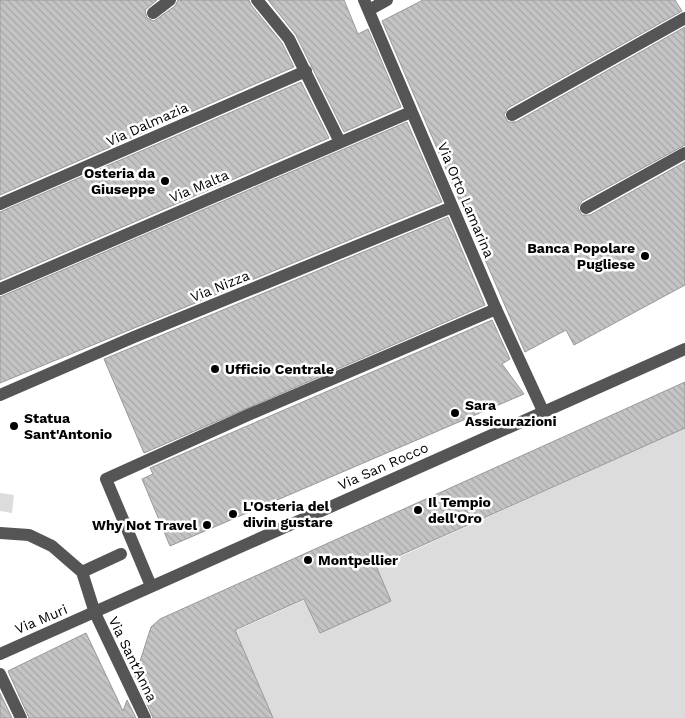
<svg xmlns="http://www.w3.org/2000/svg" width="685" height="718" font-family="'Work Sans',sans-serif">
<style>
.garden{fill:#dcdcdc}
.building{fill:url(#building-back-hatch);stroke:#999}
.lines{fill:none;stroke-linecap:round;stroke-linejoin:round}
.minor{stroke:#555;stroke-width:12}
.poi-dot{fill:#000;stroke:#fff;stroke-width:2}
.labels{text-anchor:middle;stroke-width:5;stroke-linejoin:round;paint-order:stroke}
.street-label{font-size:14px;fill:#000;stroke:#fff}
.poi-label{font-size:14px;font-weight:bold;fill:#000;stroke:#fff;text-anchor:start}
</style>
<defs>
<pattern id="building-back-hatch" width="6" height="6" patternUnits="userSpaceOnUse" patternTransform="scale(1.25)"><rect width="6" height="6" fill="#c4c4c4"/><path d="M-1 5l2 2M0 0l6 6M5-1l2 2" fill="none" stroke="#a7a7a7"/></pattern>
</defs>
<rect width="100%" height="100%" fill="#fff"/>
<g class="garden">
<path d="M685,428V718H273L235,631Z"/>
<path d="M0,493L14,495L12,513L0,511Z"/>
</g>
<g class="building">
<path d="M0,0H157L145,10L147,18L154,21L175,6L178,0H249L251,5L282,43L294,67L0,195Z"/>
<path d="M268,0H344L358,34L368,29L401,107L344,132L296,35Z"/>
<path d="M423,0H675L682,11L508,108L504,115L508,122H516L685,27V145L582,201L578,208L582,215H590L685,162V285L574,345L566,330L525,352L382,21Z"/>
<path d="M301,82L329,138L0,280V212Z"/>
<path d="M407,122L442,202L0,383V297Z"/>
<path d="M448,217L485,305L144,453L104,359Z"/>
<path d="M492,320L510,359L502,364L524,394L170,546L142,479L153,474L150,468Z"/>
<path d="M685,382V428L376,566L391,601L320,633L304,599L235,630L273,718H153L135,677L151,627L160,619Z"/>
<path d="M86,633L123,711L127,700L136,718H29L8,671Z"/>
<path d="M0,693L12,718H0Z"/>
</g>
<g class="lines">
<g class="minor">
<path d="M257,0L289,39L340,142"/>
<path d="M364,0L496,309L543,411"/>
<path d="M369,10L387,0"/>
<path d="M153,13L170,0"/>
<path d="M512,115L685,18"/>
<path d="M0,204L306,71"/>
<path d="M586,208L685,153"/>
<path d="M0,289L411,112"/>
<path d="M0,395L134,337L452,207"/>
<path d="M0,533L29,535L52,546L82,572L95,613L145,718"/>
<path d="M82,572L121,554"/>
<path d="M151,586L106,479L248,415L496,309"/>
<path d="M0,654L685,349"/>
<path d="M0,674L21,718"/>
</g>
</g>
<g class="poi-dot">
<circle cx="165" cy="181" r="5"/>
<circle cx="645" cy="256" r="5"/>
<circle cx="215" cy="369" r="5"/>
<circle cx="455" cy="413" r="5"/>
<circle cx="14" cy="426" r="5"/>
<circle cx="418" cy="510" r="5"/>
<circle cx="233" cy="514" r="5"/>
<circle cx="207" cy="525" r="5"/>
<circle cx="308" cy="560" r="5"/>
</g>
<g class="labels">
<g class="street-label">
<text transform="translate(147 124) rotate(-24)" y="5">Via Dalmazia</text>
<text transform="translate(199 186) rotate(-23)" y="5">Via Malta</text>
<text transform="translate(466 200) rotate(67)" y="5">Via Orto Lamarina</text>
<text transform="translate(220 286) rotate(-22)" y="5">Via Nizza</text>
<text transform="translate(383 466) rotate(-24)" y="5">Via San Rocco</text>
<text transform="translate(41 619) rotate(-23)" y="5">Via Muri</text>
<text transform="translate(133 659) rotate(64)" y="5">Via Sant'Anna</text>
</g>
<g class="poi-label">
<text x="155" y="178" text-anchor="end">Osteria da<tspan x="155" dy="16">Giuseppe</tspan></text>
<text x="635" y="253" text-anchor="end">Banca Popolare<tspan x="635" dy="16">Pugliese</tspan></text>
<text x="225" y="374">Ufficio Centrale</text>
<text x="465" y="410">Sara<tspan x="465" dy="16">Assicurazioni</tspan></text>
<text x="24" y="423">Statua<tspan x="24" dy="16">Sant'Antonio</tspan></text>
<text x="428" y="507">Il Tempio<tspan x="428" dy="16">dell'Oro</tspan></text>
<text x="243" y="511">L'Osteria del<tspan x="243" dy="16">divin gustare</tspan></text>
<text x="197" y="530" text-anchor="end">Why Not Travel</text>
<text x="318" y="565">Montpellier</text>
</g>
</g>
</svg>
